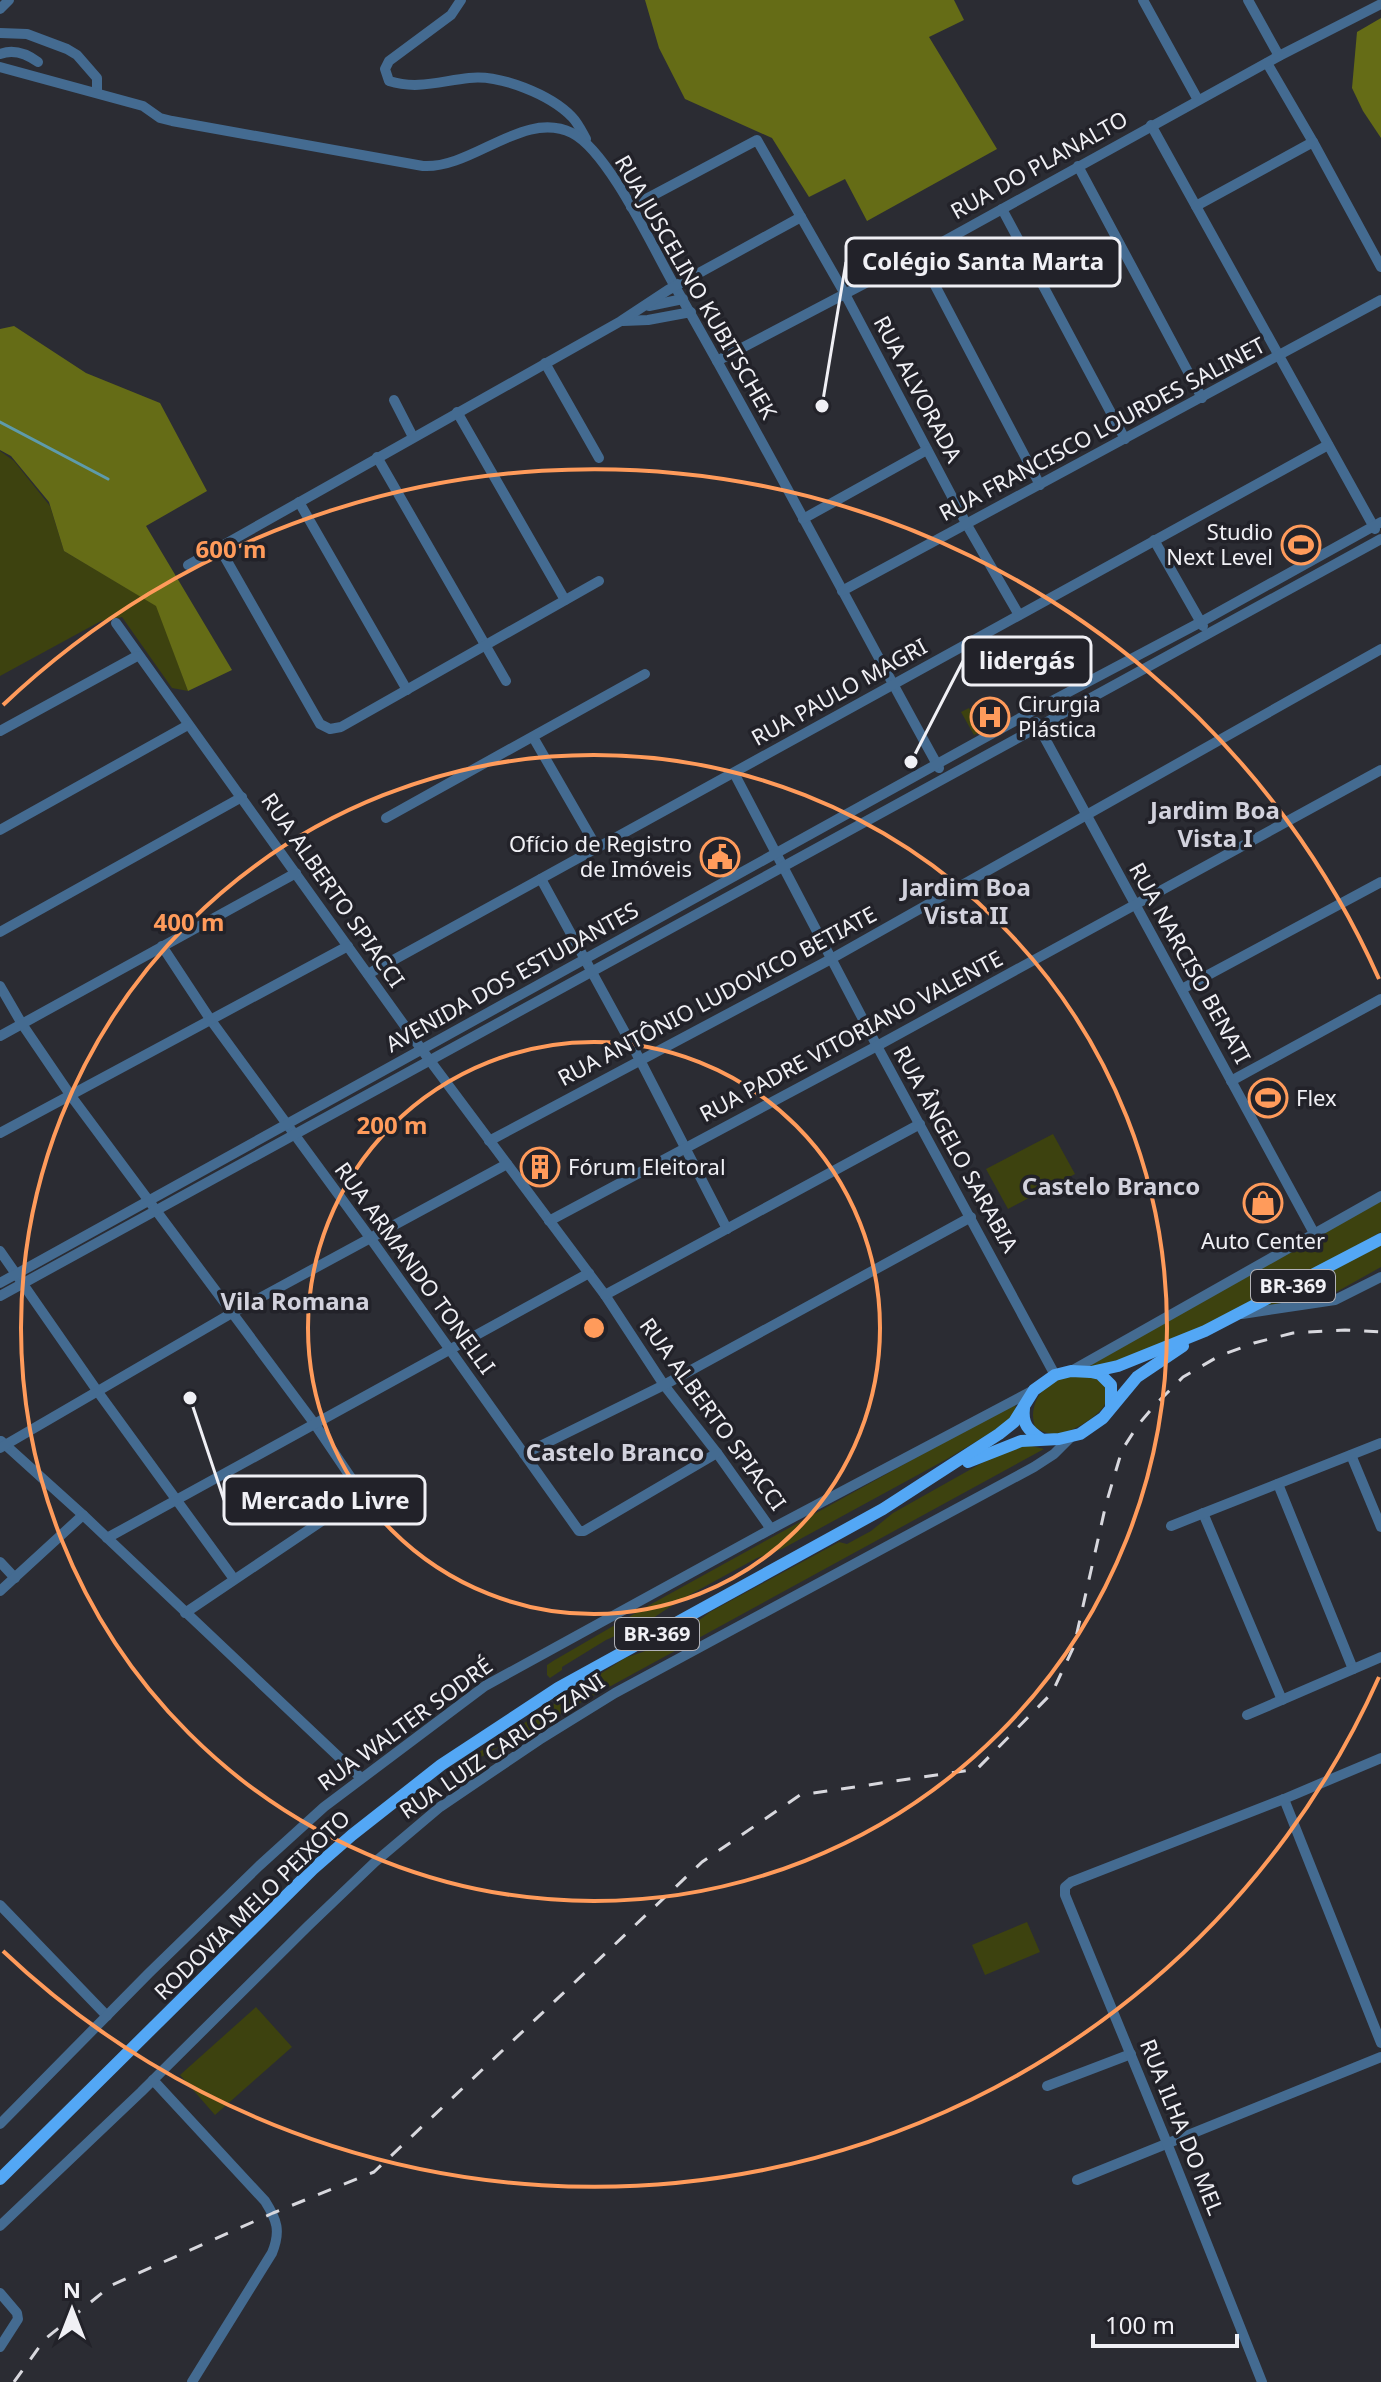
<svg xmlns="http://www.w3.org/2000/svg" width="1381" height="2382" font-family="'Noto Sans',sans-serif">
<style>
.green{fill:#3d420f}
.forest{fill:#656c16}
.lines{fill:none;stroke-linecap:round;stroke-linejoin:round}
.stream{stroke:#5e9bab;stroke-width:3}
.minor{stroke:#446b91;stroke-width:10}
.major{stroke:#53a7f5;stroke-width:12}
.rail{stroke:#d8d8de;stroke-width:3;stroke-dasharray:14 14;stroke-linecap:butt}
.ring{fill:none;stroke:#ff9b5b;stroke-width:4}
.labels{text-anchor:middle;stroke-width:7;stroke-linejoin:round;paint-order:stroke}
.shield{fill:#222229;stroke:#b2b2b8;stroke-width:2}
.shield-label{font-size:20px;font-weight:bold;fill:#f0f0f5}
.street-label{font-size:22px;fill:#f0f0f5;stroke:#222229}
.poi-label{font-size:22px;fill:#f0f0f5;stroke:#222229;text-anchor:start}
.neighbourhood-label{font-size:24px;font-weight:bold;fill:#d2d2dd;stroke:#222229}
.centre{fill:#ff9b5b;stroke:#222229;stroke-width:4}
.ring-label{font-size:24px;text-anchor:middle;font-weight:bold;fill:#ff9b5b;stroke:#222229;stroke-width:7;stroke-linejoin:round;paint-order:stroke}
.leader{fill:none;stroke:#f0f0f5;stroke-width:3}
.callout-dot{fill:#f0f0f5;stroke:#222229;stroke-width:3}
.callout{fill:#222229;stroke:#f0f0f5;stroke-width:3}
.callout-label{font-size:24px;text-anchor:middle;font-weight:bold;fill:#f0f0f5}
</style>
<rect width="100%" height="100%" fill="#2b2c33"/>
<g class="green">
<path d="M0,451L14,461L50,506L64,551L157,606L188,691L172,688L122,617L101,621L0,676Z"/>
<path d="M969,708L982,731L974,735L961,712Z"/>
<path d="M1053,1134L1075,1174L1008,1209L986,1169Z"/>
<path d="M1381,1201V1232L1205,1331L1120,1363L1072,1369Z"/>
<path d="M1381,1239V1267L1331,1295L1257,1307Z"/>
<path d="M1095,1375L1107,1387C1106,1393 1107,1401 1104,1406C1096,1418 1068,1435 1054,1434C1047,1434 1041,1431 1035,1427C1028,1406 1041,1384 1063,1378C1073,1375 1085,1376 1095,1375Z"/>
<path d="M1015,1403L1016,1411L1012,1420L947,1459L782,1549L757,1558L682,1599L647,1622L606,1640L562,1667V1670L550,1678L547,1675V1665L553,1661L646,1607Z"/>
<path d="M1024,1444L1044,1449L459,1769L456,1767L625,1658L654,1648L682,1633L710,1612L839,1542L847,1544L871,1531L893,1513L1005,1450Z"/>
<path d="M1027,1922L1040,1952L985,1975L972,1945Z"/>
<path d="M256,2007L292,2047L215,2115L180,2075Z"/>
</g>
<g class="forest">
<path d="M645,0H954L964,20L929,37L997,149L867,221L845,179L809,197L772,138L685,99L659,48Z"/>
<path d="M1381,18V138L1363,111L1352,88L1357,32Z"/>
<path d="M14,326L86,373L160,403L207,491L146,526L232,670L188,691L156,606L64,551L49,502L11,456L0,450V329Z"/>
</g>
<g class="lines">
<path class="stream" d="M0,422L108,479"/>
<g class="minor">
<path d="M461,0L451,15L389,61L385,69L389,81C417,90 441,81 469,78C500,74 551,95 572,117C578,123 582,132 586,139"/>
<path d="M1143,0L1198,100"/>
<path d="M1248,0L1279,56"/>
<path d="M0,9L9,0"/>
<path d="M0,33L27,34L67,49L77,55L97,78V92"/>
<path d="M0,54C13,49 27,54 38,62"/>
<path d="M1267,63L1313,142L1381,267"/>
<path d="M0,67L143,106L160,118L172,121L423,166C473,169 524,109 572,133C608,151 652,246 673,283C765,443 850,607 939,768"/>
<path d="M1151,125L1375,529"/>
<path d="M1078,166L1202,398"/>
<path d="M1196,206L1313,142"/>
<path d="M631,207L757,140L845,294L967,525L1019,615"/>
<path d="M1002,209L1125,439"/>
<path d="M919,255L1040,485"/>
<path d="M649,306L683,299"/>
<path d="M623,321L648,320L691,312"/>
<path d="M717,361L919,255L1279,56L1381,4"/>
<path d="M545,363L599,458"/>
<path d="M394,400L413,437"/>
<path d="M457,412L565,600"/>
<path d="M377,457L506,681"/>
<path d="M299,502L407,690"/>
<path d="M803,519L927,450"/>
<path d="M1154,540L1203,626"/>
<path d="M219,547L320,724L330,729L341,727L599,581"/>
<path d="M188,565L621,321L668,290L801,217"/>
<path d="M842,591L1381,300"/>
<path d="M116,623L422,1050L605,1295L664,1385L717,1453L771,1529"/>
<path d="M1036,722L1314,1233"/>
<path d="M0,731L137,656"/>
<path d="M533,737L597,848"/>
<path d="M734,773L877,1046L1055,1375"/>
<path d="M386,818L645,674"/>
<path d="M0,830L188,725"/>
<path d="M541,879L640,1060L727,1229"/>
<path d="M0,932L242,797"/>
<path d="M162,946L210,1019L371,1239L579,1531H584L717,1453"/>
<path d="M368,974L1328,445"/>
<path d="M0,986L22,1024L71,1096L314,1423L362,1494L185,1613"/>
<path d="M1182,989L1381,882"/>
<path d="M0,1036L296,873"/>
<path d="M1231,1081L1381,999"/>
<path d="M0,1133L348,946"/>
<path d="M489,1141L831,959L1381,649"/>
<path d="M549,1221L877,1046L1381,770"/>
<path d="M0,1251L98,1392L234,1579"/>
<path d="M0,1283L1031,712L1201,622L1381,522"/>
<path d="M605,1295L920,1124"/>
<path d="M0,1296L1381,539"/>
<path d="M1242,1314L1335,1300L1381,1277"/>
<path d="M1071,1371L1381,1196"/>
<path d="M1,1441L83,1515L361,1778"/>
<path d="M0,1448L232,1313L507,1164"/>
<path d="M524,1454L664,1385L971,1217"/>
<path d="M1351,1455L1381,1527"/>
<path d="M1278,1484L1353,1669"/>
<path d="M1203,1513L1282,1700"/>
<path d="M1171,1526L1381,1443"/>
<path d="M107,1538L589,1273"/>
<path d="M0,1562L15,1578"/>
<path d="M0,1591L83,1515"/>
<path d="M1247,1715L1381,1657"/>
<path d="M1284,1799L1381,2043"/>
<path d="M0,1905L107,2016"/>
<path d="M153,2080L265,2201C277,2220 281,2231 272,2253L192,2382"/>
<path d="M1047,2086L1131,2054"/>
<path d="M0,2124L149,1973L259,1866L324,1807L485,1686L771,1529L1034,1390"/>
<path d="M1077,2180L1381,2057"/>
<path d="M0,2226L141,2092L308,1926L375,1862L440,1807L539,1740L615,1693L1034,1467L1054,1454L1070,1438"/>
<path d="M0,2293L17,2313L18,2319L0,2347"/>
<path d="M1262,2382L1167,2143L1065,1895V1887L1071,1882L1284,1799L1381,1758"/>
</g>
<g class="major">
<path d="M1091,1372L1100,1374L1111,1385V1407"/>
<path d="M1024,1408C1022,1424 1028,1430 1041,1439"/>
<path d="M968,1462L1021,1441L1059,1439L1080,1434L1103,1418L1137,1377L1183,1346"/>
<path d="M0,2179L313,1869L352,1835L441,1765L558,1688L883,1509L999,1434L1014,1422L1034,1390L1055,1375L1071,1371L1091,1372L1118,1366L1205,1331L1381,1239"/>
</g>
<path class="rail" d="M14,2382L45,2339L112,2285L273,2213L374,2172L702,1862L800,1795L977,1769L1052,1693L1074,1646L1106,1504L1122,1450L1138,1425L1154,1406L1183,1377L1219,1356L1254,1343L1293,1333L1345,1330L1381,1332"/>
</g>
<g class="ring">
<circle cx="594" cy="1328" r="286"/>
<circle cx="594" cy="1328" r="573"/>
<path d="M1379 1677A859 859 0 0 1 3 1951M3 705A859 859 0 0 1 1379 979"/>
</g>
<defs>
<symbol id="stadium-ring" viewBox="-11 -11 22 22"><circle r="9.5" fill="#222229" stroke="#ff9b5b" stroke-width="1.5"/><path d="M0-5a6.5 5 0 1 0 0 10a6.5 5 0 1 0 0-10ZM-3.5-1.8h7v3.6h-7Z" fill="#ff9b5b"/></symbol>
<symbol id="hospital-ring" viewBox="-11 -11 22 22"><circle r="9.5" fill="#222229" stroke="#ff9b5b" stroke-width="1.5"/><path d="M-5-5h3v3.5h4V-5h3V5h-3V1.5h-4V5h-3Z" fill="#ff9b5b"/></symbol>
<symbol id="civic-ring" viewBox="-11 -11 22 22"><circle r="9.5" fill="#222229" stroke="#ff9b5b" stroke-width="1.5"/><path d="M-.6-6.5H3V-4.5H.6V-3L4-1V1h2V6H-6V1h2V-1L-.6-3ZM-1.2 2.5V6h2.4V2.5Z" fill="#ff9b5b"/></symbol>
<symbol id="building-ring" viewBox="-11 -11 22 22"><circle r="9.5" fill="#222229" stroke="#ff9b5b" stroke-width="1.5"/><path d="M-4-6H4V6H1V3H-1V6H-4ZM-2.5-4.3h1.7v1.8h-1.7ZM.8-4.3h1.7v1.8H.8ZM-2.5-1h1.7V.8h-1.7ZM.8-1h1.7V.8H.8Z" fill="#ff9b5b"/></symbol>
<symbol id="shop-ring" viewBox="-11 -11 22 22"><circle r="9.5" fill="#222229" stroke="#ff9b5b" stroke-width="1.5"/><path d="M-5-2.5h2.3a2.7 3.5 0 0 1 5.4 0H5L5.5 6h-11ZM-1.5-2.5h3a1.5 2.3 0 0 0-3 0Z" fill="#ff9b5b"/></symbol>
</defs>
<g fill-rule="evenodd">
<use href="#stadium-ring" x="1279" y="523" width="44" height="44"/>
<use href="#hospital-ring" x="968" y="695" width="44" height="44"/>
<use href="#civic-ring" x="698" y="835" width="44" height="44"/>
<use href="#stadium-ring" x="1246" y="1076" width="44" height="44"/>
<use href="#building-ring" x="518" y="1145" width="44" height="44"/>
<use href="#shop-ring" x="1241" y="1181" width="44" height="44"/>
</g>
<g class="labels">
<g class="shield">
<rect x="1251" y="1270" width="84" height="32" rx="6"/>
<rect x="615" y="1618" width="84" height="32" rx="6"/>
</g>
<g class="shield-label">
<text x="1293" y="1293">BR-369</text>
<text x="657" y="1641">BR-369</text>
</g>
<g class="street-label">
<text transform="translate(1039 165) rotate(-29)" y="8">RUA DO PLANALTO</text>
<text transform="translate(696 287) rotate(60)" y="8">RUA JUSCELINO KUBITSCHEK</text>
<text transform="translate(918 389) rotate(62)" y="8">RUA ALVORADA</text>
<text transform="translate(1102 429) rotate(-28)" y="8">RUA FRANCISCO LOURDES SALINET</text>
<text transform="translate(839 692) rotate(-29)" y="8">RUA PAULO MAGRI</text>
<text transform="translate(333 890) rotate(55)" y="8">RUA ALBERTO SPIACCI</text>
<text transform="translate(1190 963) rotate(61)" y="8">RUA NARCISO BENATI</text>
<text transform="translate(512 977) rotate(-29)" y="8">AVENIDA DOS ESTUDANTES</text>
<text transform="translate(717 996) rotate(-28)" y="8">RUA ANTÔNIO LUDOVICO BETIATE</text>
<text transform="translate(851 1036) rotate(-28)" y="8">RUA PADRE VITORIANO VALENTE</text>
<text transform="translate(956 1149) rotate(61)" y="8">RUA ÂNGELO SARABIA</text>
<text transform="translate(415 1268) rotate(54)" y="8">RUA ARMANDO TONELLI</text>
<text transform="translate(713 1414) rotate(54)" y="8">RUA ALBERTO SPIACCI</text>
<text transform="translate(405 1724) rotate(-36)" y="8">RUA WALTER SODRÉ</text>
<text transform="translate(502 1746) rotate(-34)" y="8">RUA LUIZ CARLOS ZANI</text>
<text transform="translate(252 1905) rotate(-44)" y="8">RODOVIA MELO PEIXOTO</text>
<text transform="translate(1182 2127) rotate(68)" y="8">RUA ILHA DO MEL</text>
</g>
<g class="poi-label">
<text x="1273" y="540" text-anchor="end">Studio<tspan x="1273" dy="25">Next Level</tspan></text>
<text x="1018" y="712">Cirurgia<tspan x="1018" dy="25">Plástica</tspan></text>
<text x="692" y="852" text-anchor="end">Ofício de Registro<tspan x="692" dy="25">de Imóveis</tspan></text>
<text x="1296" y="1106">Flex</text>
<text x="568" y="1175">Fórum Eleitoral</text>
<text x="1263" y="1249" text-anchor="middle">Auto Center</text>
</g>
<g class="neighbourhood-label">
<text x="1215" y="819">Jardim Boa<tspan x="1215" dy="28">Vista I</tspan></text>
<text x="966" y="896">Jardim Boa<tspan x="966" dy="28">Vista II</tspan></text>
<text x="1111" y="1195">Castelo Branco</text>
<text x="295" y="1310">Vila Romana</text>
<text x="615" y="1461">Castelo Branco</text>
</g>
</g>
<circle cx="594" cy="1328" r="12" class="centre"/>
<g class="ring-label">
<text x="231" y="558">600 m</text>
<text x="189" y="931">400 m</text>
<text x="392" y="1134">200 m</text>
</g>
<path class="leader" d="M822 406L846 262M911 762L963 661M190 1398L224 1500"/>
<g class="callout-dot">
<circle cx="822" cy="406" r="8"/>
<circle cx="911" cy="762" r="8"/>
<circle cx="190" cy="1398" r="8"/>
</g>
<g class="callout">
<rect x="846" y="238" width="274" height="48" rx="8"/>
<rect x="963" y="637" width="128" height="48" rx="8"/>
<rect x="224" y="1476" width="201" height="48" rx="8"/>
</g>
<g class="callout-label">
<text x="983" y="270">Colégio Santa Marta</text>
<text x="1027" y="669">lidergás</text>
<text x="325" y="1509">Mercado Livre</text>
</g>
<g transform="translate(72 2310)" stroke="#222229" stroke-width="6" paint-order="stroke">
<path d="M0-6L14 30L0 20L-14 30Z" fill="#f0f0f5"/>
<text y="-12" font-size="22" font-weight="bold" text-anchor="middle" fill="#f0f0f5">N</text>
</g>
<path d="M1093 2334v12h144v-12" fill="none" stroke="#f0f0f5" stroke-width="4"/>
<text x="1105" y="2334" font-size="24" fill="#f0f0f5" stroke="#222229" stroke-width="6" paint-order="stroke">100 m</text>
</svg>
